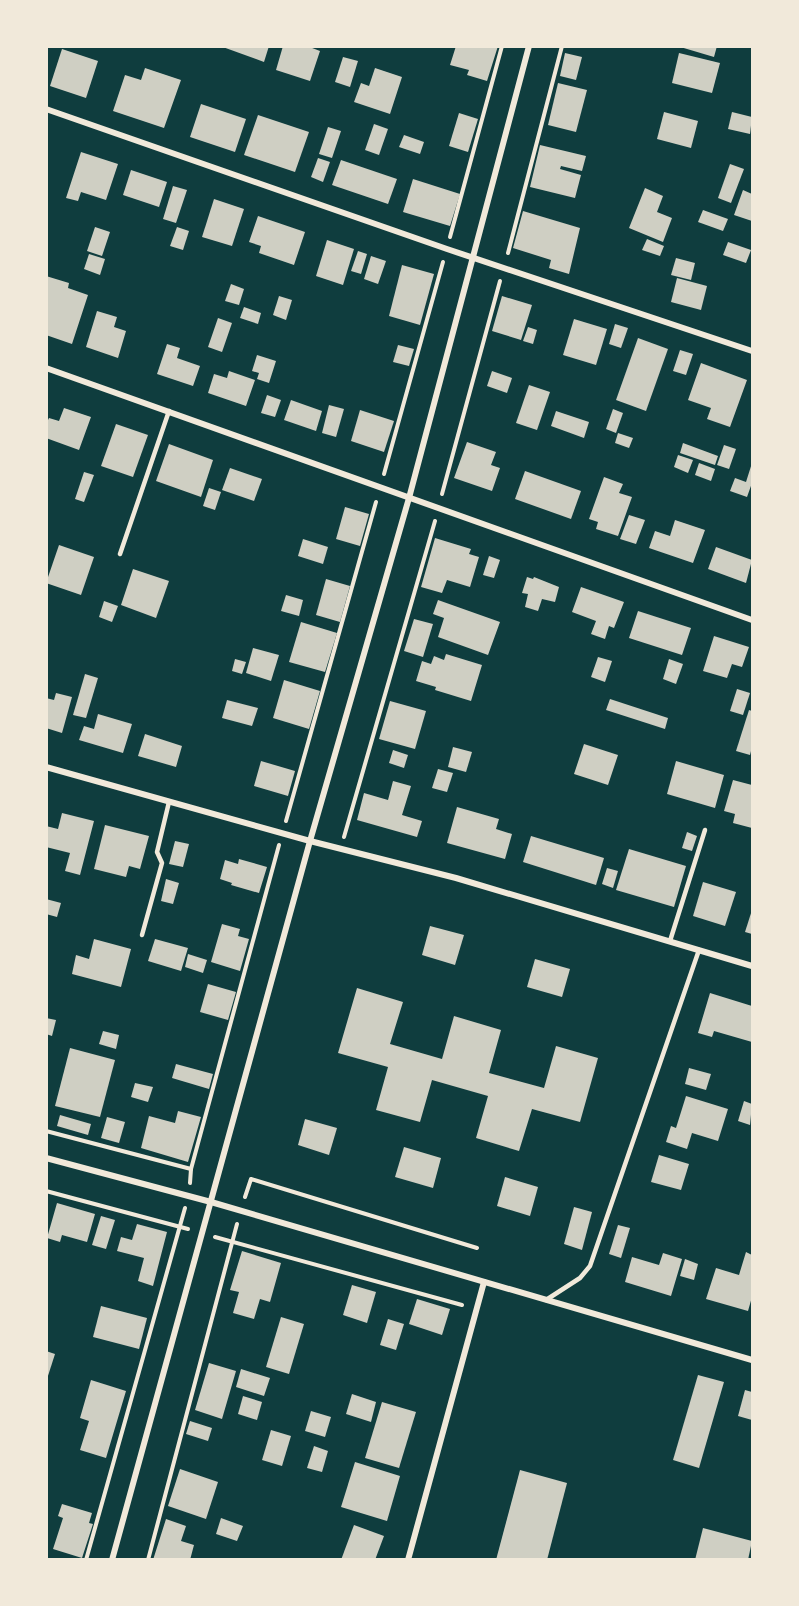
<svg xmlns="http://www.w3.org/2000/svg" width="799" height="1606" font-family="'Golos Text',sans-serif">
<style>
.building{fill:#cfcfc3}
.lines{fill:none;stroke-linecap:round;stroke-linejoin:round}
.path{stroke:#f1e9da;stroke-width:4}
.service{stroke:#f1e9da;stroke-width:4.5}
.minor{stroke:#f1e9da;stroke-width:6}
</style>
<rect width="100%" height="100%" fill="#0f3d3e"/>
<g class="building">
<path d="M220,46H269L264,62Z"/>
<path d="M283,46H307L320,51L310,81L276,70Z"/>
<path d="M456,46H498L487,81L467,75L469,70L450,65Z"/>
<path d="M677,46H717L714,57Z"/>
<path d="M62,49L98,61L86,98L50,86Z"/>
<path d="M565,53L582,57L576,80L560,76Z"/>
<path d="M679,53L720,63L712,93L672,83Z"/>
<path d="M343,57L358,61L350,87L335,82Z"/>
<path d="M145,68L181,80L164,128L113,111L125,75L141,80Z"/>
<path d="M375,68L402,77L390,114L354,102L361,83L369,86Z"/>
<path d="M558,83L587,90L576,132L548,125Z"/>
<path d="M201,104L246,119L235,152L190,137Z"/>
<path d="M664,112L698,121L691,148L657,139Z"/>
<path d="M732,112L752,117L750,134L728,129Z"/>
<path d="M459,113L478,119L468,152L449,146Z"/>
<path d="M258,115L309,132L295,172L244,155Z"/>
<path d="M374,124L388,129L379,155L365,150Z"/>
<path d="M328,127L341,131L332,158L319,154Z"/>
<path d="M404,135L424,142L420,154L399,147Z"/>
<path d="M540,145L586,156L582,171L561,166L560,169L581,175L575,198L530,187Z"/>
<path d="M81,152L118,164L106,200L81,192L78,201L66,198Z"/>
<path d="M318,158L330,162L323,182L311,177Z"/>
<path d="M341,160L397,179L388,204L332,185Z"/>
<path d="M730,164L744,169L731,203L718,198Z"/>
<path d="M131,170L167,182L159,207L123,195Z"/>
<path d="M413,179L460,194L450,226L403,212Z"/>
<path d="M173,186L187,190L176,223L163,219Z"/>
<path d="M645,188L663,196L657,212L672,218L663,242L629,228Z"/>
<path d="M743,190L752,194V221L734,215Z"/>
<path d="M214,199L244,209L232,246L202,237Z"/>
<path d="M703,210L728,219L723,231L698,222Z"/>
<path d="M523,211L580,228L569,274L549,268L551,260L513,248Z"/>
<path d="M258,216L305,232L294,265L259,253L261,246L249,242Z"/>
<path d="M95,227L110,232L102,256L87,251Z"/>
<path d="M177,227L189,231L183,250L170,246Z"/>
<path d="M647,239L664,246L660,256L642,250Z"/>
<path d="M327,240L354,249L343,285L316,276Z"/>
<path d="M728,242L751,250L746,263L723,255Z"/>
<path d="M358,251L367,254L361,274L351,271Z"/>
<path d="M89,254L105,259L100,275L84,269Z"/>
<path d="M371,256L386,261L378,284L364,279Z"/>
<path d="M676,258L695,263L691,280L671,275Z"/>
<path d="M402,265L434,274L420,325L389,316Z"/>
<path d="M46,276L69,283L68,288L88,295L72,344L46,335Z"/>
<path d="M677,278L707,286L701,310L671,302Z"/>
<path d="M231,284L244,289L239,305L225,301Z"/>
<path d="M279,296L292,300L286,320L273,315Z"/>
<path d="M502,296L532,305L521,340L492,331Z"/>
<path d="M244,307L261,313L258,324L240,318Z"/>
<path d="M97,311L117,317L114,327L126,331L118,358L86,347Z"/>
<path d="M218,318L232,323L222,352L208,347Z"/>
<path d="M574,319L607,329L596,365L563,355Z"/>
<path d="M615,324L628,328L621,348L609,344Z"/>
<path d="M528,327L537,330L533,344L523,341Z"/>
<path d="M638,338L668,349L646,411L616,400Z"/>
<path d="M167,344L180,348L177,358L200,366L193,386L157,374Z"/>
<path d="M398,345L414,349L409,366L393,362Z"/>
<path d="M680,350L693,354L686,375L673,371Z"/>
<path d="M257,355L276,361L269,383L257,379L259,373L252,371Z"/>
<path d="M701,363L747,380L730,427L707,419L711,408L688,400Z"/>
<path d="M229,371L255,380L246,406L208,393L214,374L227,378Z"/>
<path d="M492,371L512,378L507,393L487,386Z"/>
<path d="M529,385L550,392L537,430L516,423Z"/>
<path d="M267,395L281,400L275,417L261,413Z"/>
<path d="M291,400L322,411L316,431L284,420Z"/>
<path d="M329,405L344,409L336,437L322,433Z"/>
<path d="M64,408L91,417L79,450L46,438V424L49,418L59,421Z"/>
<path d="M613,409L623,413L616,433L606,429Z"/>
<path d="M360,410L394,421L384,452L351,441Z"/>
<path d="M556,411L589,422L584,438L551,426Z"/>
<path d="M116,424L148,435L133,477L101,466Z"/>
<path d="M618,433L633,438L629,448L615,443Z"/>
<path d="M467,442L496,452L491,465L500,468L492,491L454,478Z"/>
<path d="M683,443L718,456L715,465L680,453Z"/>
<path d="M169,444L213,460L201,497L156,481Z"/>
<path d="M724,445L736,449L729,469L717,465Z"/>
<path d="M678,455L693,460L688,473L674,467Z"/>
<path d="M699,463L715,469L711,481L695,475Z"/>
<path d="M752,463V483L747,497L730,491L735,478L746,482Z"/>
<path d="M230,468L262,479L254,501L222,490Z"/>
<path d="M525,471L581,491L571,519L515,499Z"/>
<path d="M84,472L94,475L84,502L75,499Z"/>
<path d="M604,477L623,484L619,493L632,497L618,536L596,529L598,522L589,519Z"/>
<path d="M209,488L221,492L215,510L203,506Z"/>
<path d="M345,507L369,514L360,546L336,539Z"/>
<path d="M629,515L645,520L636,544L620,539Z"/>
<path d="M675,520L705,530L693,563L649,548L655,531L670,536Z"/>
<path d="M435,538L471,549L469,554L479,557L470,587L447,580L442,593L421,587Z"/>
<path d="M303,539L328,547L323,564L298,556Z"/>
<path d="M59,545L94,557L81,595L46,583Z"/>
<path d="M716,547L752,560L746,583L708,569Z"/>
<path d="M489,556L500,560L494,578L483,575Z"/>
<path d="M133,569L169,581L156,618L121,605Z"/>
<path d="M527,577L533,579L534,577L559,587L555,602L542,599L538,611L525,607L528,594L522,593Z"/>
<path d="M326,579L350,586L340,622L316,615Z"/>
<path d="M581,587L624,602L614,628L609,626L605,639L591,634L596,621L572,612Z"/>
<path d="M286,595L303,600L299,616L281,611Z"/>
<path d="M438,600L500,622L488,655L438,637L444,618L433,614Z"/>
<path d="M104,601L118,606L112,622L99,617Z"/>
<path d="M638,611L691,628L682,655L629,638Z"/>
<path d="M414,619L433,624L423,657L404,651Z"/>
<path d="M301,622L337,633L325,672L289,662Z"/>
<path d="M714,636L749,647L742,667L732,664L727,678L703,671Z"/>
<path d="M253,648L279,655L271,681L246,673Z"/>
<path d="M446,654L482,665L471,701L435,690L436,687L416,681L422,661L431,664L434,656L444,660Z"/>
<path d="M598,657L612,661L605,682L591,677Z"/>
<path d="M235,659L246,662L242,674L232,671Z"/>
<path d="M669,659L683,664L676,684L663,679Z"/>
<path d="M85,674L98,678L86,718L73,715Z"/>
<path d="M284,680L320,691L309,729L273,718Z"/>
<path d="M737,689L750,693L743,715L730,711Z"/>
<path d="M56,693L72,697L62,733L46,728V698L54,700Z"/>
<path d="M610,699L668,718L665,729L606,710Z"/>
<path d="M227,700L258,708L252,726L222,718Z"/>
<path d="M390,701L426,711L415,749L379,739Z"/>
<path d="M749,710L752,711V747L750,755L736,751Z"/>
<path d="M98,714L132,724L123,753L79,740L84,726L94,729Z"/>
<path d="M145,734L182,746L176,767L138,756Z"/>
<path d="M584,744L618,755L608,785L574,774Z"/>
<path d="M453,747L472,752L466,772L448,767Z"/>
<path d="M393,750L408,755L404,768L389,763Z"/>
<path d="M261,761L295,771L288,796L254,786Z"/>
<path d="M676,761L724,775L715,808L667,794Z"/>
<path d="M438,769L453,773L447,792L432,788Z"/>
<path d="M733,780L752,785V828L733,823L735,814L724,811Z"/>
<path d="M393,781L411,786L402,815L422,821L417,837L357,820L364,793L388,800Z"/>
<path d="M457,807L499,819L496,829L512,834L505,859L447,843Z"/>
<path d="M62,813L94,821L80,875L65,871L70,853L46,847V826L58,829Z"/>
<path d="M105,825L149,836L140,869L129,866L126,877L94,869Z"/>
<path d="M687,832L697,836L692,851L682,848Z"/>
<path d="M531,836L604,858L596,885L523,862Z"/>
<path d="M175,841L189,844L183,867L169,864Z"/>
<path d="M629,849L686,866L674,907L616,890Z"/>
<path d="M239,859L267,867L259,893L231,885L232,883L220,879L225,860L238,864Z"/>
<path d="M607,868L618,871L613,888L602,884Z"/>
<path d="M166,879L179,883L173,904L161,901Z"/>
<path d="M703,882L736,892L725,926L693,916Z"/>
<path d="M46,899L61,903L57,917L46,914Z"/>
<path d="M752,910V934L745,932Z"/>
<path d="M222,924L240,929L238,936L249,939L240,971L211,962Z"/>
<path d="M430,926L464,935L455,965L422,955Z"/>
<path d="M94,939L131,949L121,987L72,974L76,955L89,959Z"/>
<path d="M155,939L188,948L181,971L148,961Z"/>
<path d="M188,954L207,960L203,973L185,967Z"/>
<path d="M535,959L570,969L562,997L527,987Z"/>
<path d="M208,984L236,992L228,1020L200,1012Z"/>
<path d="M357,988L403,1002L390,1044L442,1059L454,1016L501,1030L489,1073L544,1088L556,1046L598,1058L580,1122L532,1109L519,1151L476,1138L488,1096L432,1080L420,1122L376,1110L388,1067L338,1053Z"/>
<path d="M710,993L752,1006V1042L714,1031L712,1037L698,1033Z"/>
<path d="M46,1018L56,1020L52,1036L46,1034Z"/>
<path d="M103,1031L119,1035L116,1049L99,1044Z"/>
<path d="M70,1048L115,1060L100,1117L55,1106Z"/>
<path d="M176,1064L213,1074L209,1089L172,1078Z"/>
<path d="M689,1068L711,1074L706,1090L685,1084Z"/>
<path d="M135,1083L153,1087L148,1102L131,1097Z"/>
<path d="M686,1096L728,1109L718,1141L692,1133L687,1149L666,1142L671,1126L676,1128Z"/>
<path d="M744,1101L752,1104L750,1125L738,1121Z"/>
<path d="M178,1111L201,1117L188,1162L141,1148L149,1116L175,1123Z"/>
<path d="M60,1115L91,1124L88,1135L57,1126Z"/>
<path d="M107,1117L125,1122L119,1143L101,1138Z"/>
<path d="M305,1119L337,1128L329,1155L298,1145Z"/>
<path d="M404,1147L441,1158L433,1188L395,1177Z"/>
<path d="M659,1155L689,1164L681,1190L651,1182Z"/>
<path d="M505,1177L538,1187L530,1216L497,1206Z"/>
<path d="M57,1203L95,1214L87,1242L62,1235L60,1242L47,1238Z"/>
<path d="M574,1207L592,1212L582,1250L564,1244Z"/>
<path d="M101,1216L115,1220L106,1249L92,1245Z"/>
<path d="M137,1224L167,1232L153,1286L138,1281L144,1258L117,1251L121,1237L132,1240Z"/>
<path d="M618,1225L630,1228L621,1258L609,1254Z"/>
<path d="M242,1251L281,1263L270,1302L260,1299L254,1319L233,1313L239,1292L230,1290Z"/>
<path d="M746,1252L752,1255V1297L748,1311L706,1299L716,1268L739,1275Z"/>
<path d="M663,1253L682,1259L671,1296L625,1282L632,1257L659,1265Z"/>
<path d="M685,1259L698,1264L694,1280L680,1276Z"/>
<path d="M352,1285L376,1292L367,1323L343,1315Z"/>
<path d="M417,1299L450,1309L442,1335L409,1324Z"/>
<path d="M101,1306L147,1318L139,1349L93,1337Z"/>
<path d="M281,1317L304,1324L289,1374L266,1367Z"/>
<path d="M388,1319L404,1324L396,1350L380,1345Z"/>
<path d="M46,1351L55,1354L47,1379L46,1378Z"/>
<path d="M209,1363L236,1371L222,1419L195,1410Z"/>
<path d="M241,1369L270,1378L264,1396L236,1387Z"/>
<path d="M698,1375L724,1382L699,1468L673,1460Z"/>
<path d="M91,1380L126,1391L106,1458L80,1450L89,1421L80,1418Z"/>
<path d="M745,1390L752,1392V1420L738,1416Z"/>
<path d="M352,1394L376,1402L371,1422L346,1414Z"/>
<path d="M243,1396L262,1402L257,1420L238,1414Z"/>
<path d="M382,1402L416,1412L399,1468L365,1458Z"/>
<path d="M311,1411L331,1417L325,1437L305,1431Z"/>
<path d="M190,1421L212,1428L208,1441L186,1434Z"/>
<path d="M271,1430L291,1436L282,1466L262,1460Z"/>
<path d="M314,1446L328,1451L322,1472L307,1468Z"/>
<path d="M355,1462L400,1476L387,1521L341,1507Z"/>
<path d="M180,1469L218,1482L206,1519L168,1506Z"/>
<path d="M520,1470L567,1483L547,1560H496Z"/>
<path d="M62,1504L92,1513L89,1523L93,1524L82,1558L53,1549L63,1518L58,1516Z"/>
<path d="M221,1518L243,1526L237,1541L216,1534Z"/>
<path d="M166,1519L186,1526L181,1541L194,1545L190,1560H153Z"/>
<path d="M354,1525L384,1536L375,1560H341Z"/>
<path d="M703,1528L752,1541L748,1560H695Z"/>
</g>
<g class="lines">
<g class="path">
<path d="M450,237L502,46"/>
<path d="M508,253L562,46"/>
<path d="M384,474L443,262"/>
<path d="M442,494L500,281"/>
<path d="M286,821L376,502"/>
<path d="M344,837L435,521"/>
<path d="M46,1131L191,1169"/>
<path d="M190,1183L191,1169L279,845"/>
<path d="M46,1191L188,1229"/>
<path d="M245,1197L251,1179L477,1248"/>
<path d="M215,1237L462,1305"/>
<path d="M86,1560L185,1208"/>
<path d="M148,1560L237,1224"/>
</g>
<g class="service">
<path d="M120,554L169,411"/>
<path d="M142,935L162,863L157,852L169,802"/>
<path d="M670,941L705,830"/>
<path d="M546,1300L580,1278L590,1266L699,950"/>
</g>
<g class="minor">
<path d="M46,109L447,249L752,351"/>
<path d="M46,368L752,620"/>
<path d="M46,767L310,841L456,878L752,966"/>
<path d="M46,1158L211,1202L752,1360"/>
<path d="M112,1560L310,841L409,498L529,46"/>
<path d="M408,1560L484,1282"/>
</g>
</g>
<rect width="799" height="1606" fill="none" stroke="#f1e9da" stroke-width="96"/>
</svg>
